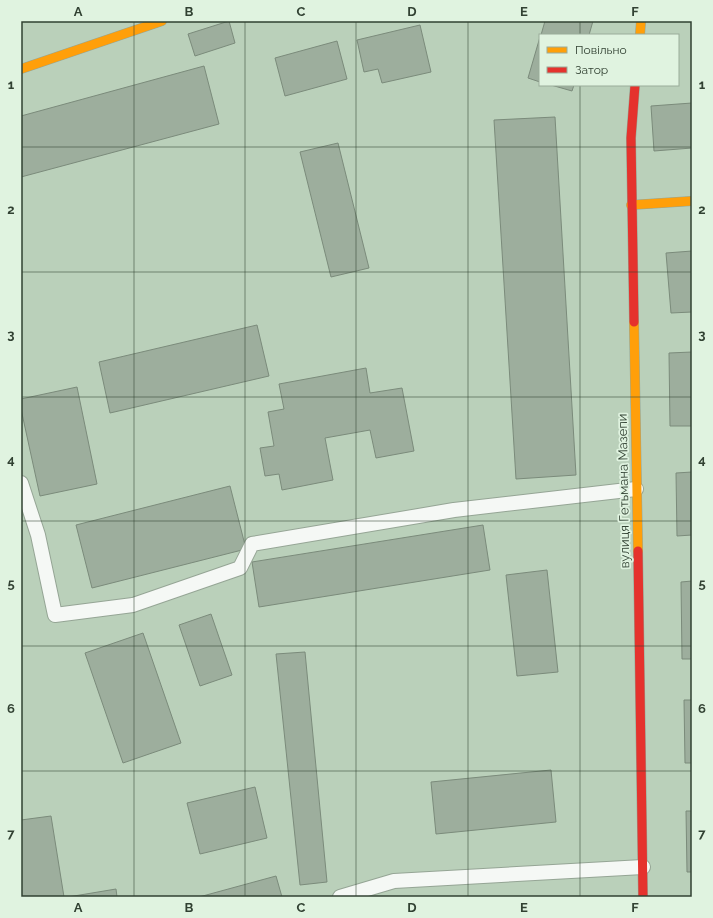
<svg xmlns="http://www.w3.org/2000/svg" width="713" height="918" font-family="Raleway,sans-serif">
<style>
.building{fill:#9dae9d;stroke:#7b8b7b}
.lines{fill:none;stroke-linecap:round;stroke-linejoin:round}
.lane-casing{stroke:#95a595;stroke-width:16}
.slow-casing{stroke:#95a595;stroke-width:10}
.jam-casing{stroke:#95a595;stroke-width:10}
.lane{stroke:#f5f8f5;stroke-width:14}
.slow{stroke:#ff9f0a;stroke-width:9}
.jam{stroke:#e5322d;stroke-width:9}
.grid{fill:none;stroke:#314132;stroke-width:1;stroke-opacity:0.55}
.labels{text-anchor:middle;stroke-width:3.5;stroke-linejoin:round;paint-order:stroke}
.street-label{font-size:13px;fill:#314132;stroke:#e0f3e0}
.neatline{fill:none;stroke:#314132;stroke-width:1.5}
.grid-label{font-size:13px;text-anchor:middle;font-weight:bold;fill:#314132}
</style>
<rect width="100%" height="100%" fill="#bad0ba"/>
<g class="building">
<path d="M229,21L235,43L195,56L188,34Z"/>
<path d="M545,21H593L589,35H541Z"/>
<path d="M420,25L431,72L382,83L378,69L364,72L357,40Z"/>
<path d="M540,37V82L528,78Z"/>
<path d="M337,41L347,79L285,96L275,58Z"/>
<path d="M204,66L219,124L21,177V116Z"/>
<path d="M551,85H574L572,91Z"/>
<path d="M692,103V148L654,151L651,106Z"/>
<path d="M555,117L576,475L516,479L494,120Z"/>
<path d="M338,143L369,268L331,277L300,152Z"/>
<path d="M692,251V312L671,313L666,253Z"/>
<path d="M257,325L269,376L110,413L99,362Z"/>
<path d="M692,352V426H670L669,353Z"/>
<path d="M366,368L370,393L402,388L414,451L376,458L370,430L325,438L333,480L282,490L279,474L265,476L260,448L274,446L268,412L284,409L279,384Z"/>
<path d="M77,387L97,484L40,496L21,409V399Z"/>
<path d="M692,472V535L677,536L676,473Z"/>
<path d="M230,486L246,549L92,588L76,525Z"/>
<path d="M483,525L490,570L259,607L252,562Z"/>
<path d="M547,570L558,672L517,676L506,575Z"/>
<path d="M692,581V659H682L681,582Z"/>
<path d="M211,614L232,675L200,686L179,625Z"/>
<path d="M143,633L181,743L123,763L85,653Z"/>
<path d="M305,652L327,882L300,885L276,654Z"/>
<path d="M684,700H692V763H685Z"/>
<path d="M551,770L556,822L436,834L431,782Z"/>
<path d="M255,787L267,838L200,854L187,803Z"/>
<path d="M686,811H692V872H687Z"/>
<path d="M51,816L64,897H21V820Z"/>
<path d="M276,876L282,897H199Z"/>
<path d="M116,889L117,897H68Z"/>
</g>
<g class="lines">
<defs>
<g id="lane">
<path d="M21,483L38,535L55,615L133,605L240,568L252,544L454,510L636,489"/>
<path d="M340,897L394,881L643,867"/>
</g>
<g id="slow">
<path d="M640,35L641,21"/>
<path d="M21,69L162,21"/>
<path d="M631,205L692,201"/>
<path d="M634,322L638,551"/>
</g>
<g id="jam">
<path d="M634,322L631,138L635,85"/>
<path d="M638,551L643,897"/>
</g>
</defs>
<use href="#lane" class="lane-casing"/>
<use href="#slow" class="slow-casing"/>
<use href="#jam" class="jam-casing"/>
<use href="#lane" class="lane"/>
<use href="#slow" class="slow"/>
<use href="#jam" class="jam"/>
</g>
<path class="grid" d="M134,21V897M245,21V897M356,21V897M468,21V897M580,21V35M580,85V897M21,147H692M21,272H692M21,397H692M21,521H692M21,646H692M21,771H692"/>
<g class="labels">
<g class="street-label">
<text transform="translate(623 491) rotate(-91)" y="5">вулиця Гетьмана Мазепи</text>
</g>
</g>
<rect width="713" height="918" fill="none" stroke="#e0f3e0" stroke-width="44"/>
<rect x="539" y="34" width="140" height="52" fill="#e0f3e0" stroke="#9aac9a"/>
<rect x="547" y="47" width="20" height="6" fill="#ff9f0a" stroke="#9aac9a"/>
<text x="575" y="54" font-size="12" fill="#314132">Повільно</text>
<rect x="547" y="67" width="20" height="6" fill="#e5322d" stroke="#9aac9a"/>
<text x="575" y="74" font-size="12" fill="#314132">Затор</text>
<rect x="22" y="22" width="669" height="874" class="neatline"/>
<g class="grid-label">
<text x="78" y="16">A</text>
<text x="189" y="16">B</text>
<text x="301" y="16">C</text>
<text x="412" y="16">D</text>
<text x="524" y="16">E</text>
<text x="635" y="16">F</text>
<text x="11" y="89">1</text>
<text x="702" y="89">1</text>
<text x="11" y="214">2</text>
<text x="702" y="214">2</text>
<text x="11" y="339">3</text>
<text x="702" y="339">3</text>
<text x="11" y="464">4</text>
<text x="702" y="464">4</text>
<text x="11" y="588">5</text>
<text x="702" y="588">5</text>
<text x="11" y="713">6</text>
<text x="702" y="713">6</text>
<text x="11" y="838">7</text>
<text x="702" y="838">7</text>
<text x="78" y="912">A</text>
<text x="189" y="912">B</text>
<text x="301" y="912">C</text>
<text x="412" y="912">D</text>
<text x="524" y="912">E</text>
<text x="635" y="912">F</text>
</g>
</svg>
